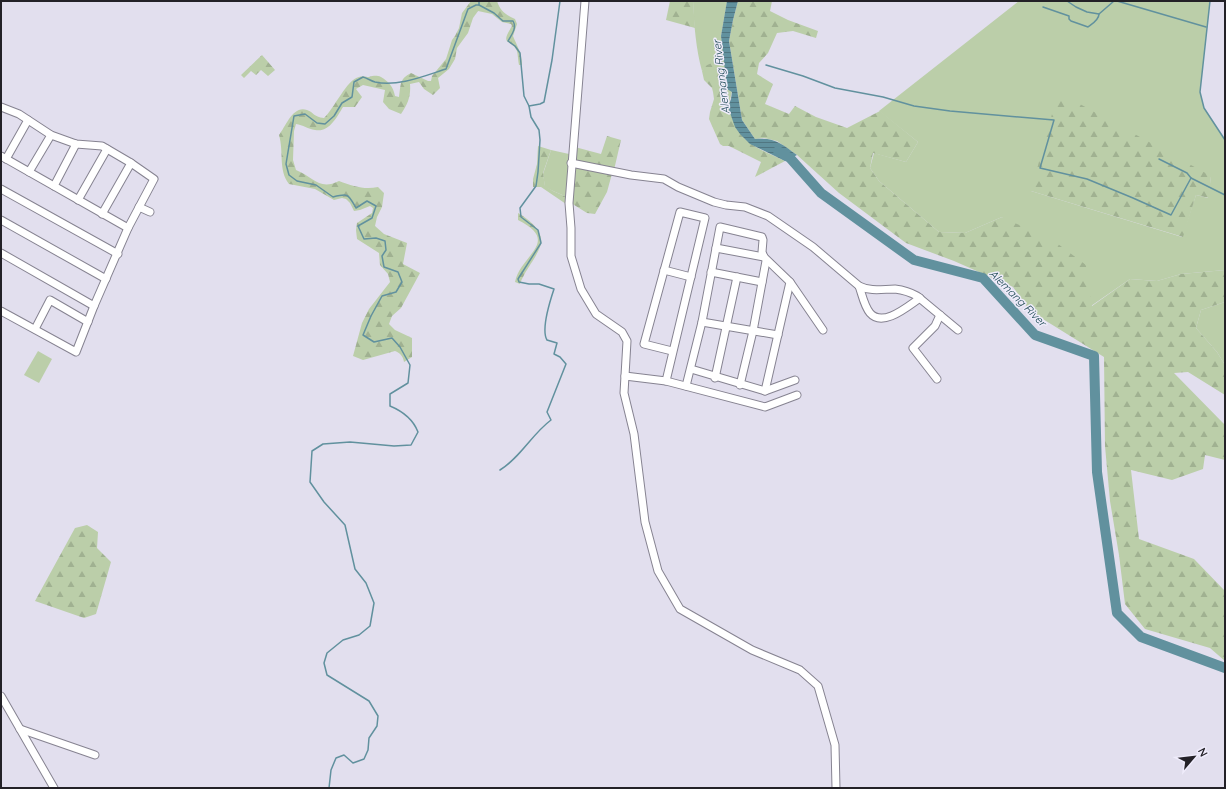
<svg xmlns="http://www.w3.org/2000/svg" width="1226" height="789" font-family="Quicksand,sans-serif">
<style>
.grass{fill:#bbcea9;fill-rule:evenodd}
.forest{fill:url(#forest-firs)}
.water{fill:url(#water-rules)}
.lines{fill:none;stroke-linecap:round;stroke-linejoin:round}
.stream{stroke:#61919e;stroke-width:1.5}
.river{stroke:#61919e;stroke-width:10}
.minor-casing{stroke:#868391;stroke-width:9}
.minor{stroke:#fff;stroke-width:7}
.labels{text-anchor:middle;stroke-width:3;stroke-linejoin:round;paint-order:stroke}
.water-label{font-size:11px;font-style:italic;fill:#1b4751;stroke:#efecfb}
</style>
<defs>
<pattern id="forest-firs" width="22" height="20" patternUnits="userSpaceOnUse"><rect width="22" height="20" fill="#bbcea9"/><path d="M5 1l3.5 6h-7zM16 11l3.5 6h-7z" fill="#a0b191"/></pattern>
<pattern id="water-rules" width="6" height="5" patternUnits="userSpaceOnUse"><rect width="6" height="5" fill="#61919e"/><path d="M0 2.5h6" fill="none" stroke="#507681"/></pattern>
</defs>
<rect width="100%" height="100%" fill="#e2dfee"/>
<g class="grass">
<path d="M693,1H727V2L721,36L725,63C715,62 708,63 702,71C696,49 694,25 693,1Z"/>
<path d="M1019,1H1210L1200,92L1204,108L1225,140V270L1181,274L1157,281L1130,279L1091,306L1002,217L965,233L939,232L879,181L870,168L874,153L906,162L918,142L879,111ZM1211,177L1208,198L1196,195L1182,237L1031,191Z"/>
<path d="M551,150L569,154L567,197L553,191L545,187L543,174Z"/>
<path d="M1225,302V365L1217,352L1196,328L1201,310Z"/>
<path d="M38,351L52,359L39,383L24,375Z"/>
</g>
<g class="forest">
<path d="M471,1H497C500,11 506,15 515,19L517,24L513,36C517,46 522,53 522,65H519C518,61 518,55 517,51C511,38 499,47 512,26L511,24L502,22L492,14L478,11L473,18L468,33L457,48L455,59L449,69L438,78L440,88L433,95L424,89L419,82L410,84C411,96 408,104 401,114L389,109L383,102L385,90L363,85L356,89L362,97L355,107H343C337,117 329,133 315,130C308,129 303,125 296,124L294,131L293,160L296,170C314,177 319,191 339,181C353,186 364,190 378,187L384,193L382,207L377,217L375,226L384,234L407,243L403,264L420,273L401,308L392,316L389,324L395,330L412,338V357L404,362C403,356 400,353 395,351L363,360L353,356L362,323L369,309L390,282L388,274L380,265L379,253L357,239L356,230L357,223L372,213L373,208L370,206L360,210L354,211L350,203L346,199L342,198L334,200L315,189L289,184C278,170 284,152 279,135C286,126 293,105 307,110C314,112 313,117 324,118C334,109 347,79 359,77C362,76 366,77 369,77C373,76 376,75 381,77C389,82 393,86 395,96L399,97C401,85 399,79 411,73L428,81H431L432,76L446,59L452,40L455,36L459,28L462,13Z"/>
<path d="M670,1H693L695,28L666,20Z"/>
<path d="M738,1H772L770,11L788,20L818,31L816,38L793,31L777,33L768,53L759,63L757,74L773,84L765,104L789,114L795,106L816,117L847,128L880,111L918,142L906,162L873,153L870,168L879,181L939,232L965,233L1002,217L1054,241L1086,265L1092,306L1130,279L1157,281L1181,274L1225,270V302L1201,310L1196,328L1217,352L1225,365V395L1188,372L1174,373L1225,425V460L1205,455L1203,469L1172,480L1131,470L1139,539L1194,559L1225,591V661L1210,648L1145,629L1125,604L1119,555L1110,501L1105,446L1104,357L1030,311L1013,287L954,261L906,243L839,193L797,155L777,141L764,138L755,139L742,120L729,41L733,20Z"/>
<path d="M262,55L275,70L268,76L261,70L256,75L251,71L244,78L241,75Z"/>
<path d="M714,62L725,63L727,88L732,91C731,97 729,102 729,106C728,110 732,115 733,118C741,145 763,150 785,161L755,177L761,162L729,146H723L720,144L709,119L710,112L714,99L713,92L712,88L704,80L702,71L705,66Z"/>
<path d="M1058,92L1211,176L1209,198L1196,195L1183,237L1031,191Z"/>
<path d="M607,136L621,140L614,170H613L607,192L595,214L587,213L571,203L575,147L601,154Z"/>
<path d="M538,146L551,150L543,173L545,186L553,191L567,197L566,204L541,187H533V179L537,164Z"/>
<path d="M518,213C529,219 546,233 540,247C535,260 525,270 520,284L515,282C520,255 562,242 518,220Z"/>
<path d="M87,525L98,532L97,548L111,562L96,614L84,618L35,601L75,528Z"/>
</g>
<path class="water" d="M727,1H738L733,20L729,41L742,120L755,139C775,137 782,144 797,155L785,161L750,144L740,134L735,127L728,107L731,99L732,92L727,89L721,36Z"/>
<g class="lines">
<g class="stream">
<path d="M1067,1L1076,7L1087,12L1099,14L1114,1"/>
<path d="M1117,1L1206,27"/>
<path d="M1210,1L1200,92L1204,108L1225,140"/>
<path d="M479,5L494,13L503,21H513C517,28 512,34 508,41L515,46L520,53L524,96L529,106"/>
<path d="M1043,7L1069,16V19L1071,21L1088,27C1092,24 1099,20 1099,14"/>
<path d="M766,65L803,76L835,88L883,97L914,106L950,111L1054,120L1040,168L1087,179L1133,198L1171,215L1191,178"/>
<path d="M1159,159L1187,173L1191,178L1225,195"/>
<path d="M500,470C520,458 532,434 551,420L547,412L566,364L560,357L554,354L557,343L547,340C541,330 550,301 554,289L539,284H529L519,282L518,279L541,243L538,230L521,217L520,208L536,186L538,172L540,140L539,130L531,117L529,106L540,104L544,102L552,60L560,1"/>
<path d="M329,788L331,770L336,758L344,755L353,763L364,759L368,750L369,738L377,726L378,716L369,701L327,675L324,663L327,653L343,640L359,635L370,626L374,603L366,583L355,569L345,525L324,502L310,482L312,451L323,444L350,442L394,446L411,445L418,432C413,419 402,411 390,406V394L408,383L410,365L400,347L392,338L374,342L363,335L371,316L382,296L396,292L402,282L398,272L384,267L382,256L386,250L385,241L376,238L364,239L358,226L372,218L376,206L367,201L356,208C348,194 349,193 333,197L316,185L297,181L289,175L286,164L294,116L305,114L317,123L325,124L334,116L342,103L352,97L354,82L363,77C367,78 371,81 375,82C398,87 424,76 446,69L468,9L476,5H479V1"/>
</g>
<path class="river" d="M778,151L790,158L821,193L914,260L983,278L1035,335L1094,356L1097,472L1117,613L1141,637L1225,668"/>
<defs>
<g id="minor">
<path d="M585,1L569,203L571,228V256L581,289L596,314L622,332L627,341L624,393L634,434L645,522L658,571L680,609L752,650L800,670L818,686L835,745L836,788"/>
<path d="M1,107L19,114L51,135L76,144L102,146L131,163"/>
<path d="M1,156L128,228"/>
<path d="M6,159L28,120"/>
<path d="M571,163L631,175L664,179L678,187L714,202L726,205L745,207L768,216L813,247L859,286C871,292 883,289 895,289C903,290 910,292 917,296L958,330"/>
<path d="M29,172L51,135"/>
<path d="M54,186L76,144"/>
<path d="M1,189L118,254"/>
<path d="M78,200L107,149"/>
<path d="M139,207L150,212"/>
<path d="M1,220L106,279"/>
<path d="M716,248L764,257"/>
<path d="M1,253L94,306L128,228L154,179L131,163L102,214"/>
<path d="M664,270L691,277"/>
<path d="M711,272L762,282"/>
<path d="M790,282L823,330"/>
<path d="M859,286C862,294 864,306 870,313C883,328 908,306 920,298"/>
<path d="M1,311L76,352L94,306"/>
<path d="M702,322L778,335"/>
<path d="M35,329L50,300L88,322"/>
<path d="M691,369L765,391L795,380"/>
<path d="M625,376L666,381L765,407L797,395"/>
<path d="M715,378L737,277"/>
<path d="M937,379L913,348L935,326L940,315"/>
<path d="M666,381L705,218L680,212L644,344L672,351"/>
<path d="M740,385L753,331L766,261"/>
<path d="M686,386L702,322L720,227L762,237L763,240L762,252L764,257L790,282L765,391"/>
<path d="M1,696L54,788"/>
<path d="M20,729L95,755"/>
</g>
</defs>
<use href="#minor" class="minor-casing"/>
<use href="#minor" class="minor"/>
</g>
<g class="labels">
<g class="water-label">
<text transform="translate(721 77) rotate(-97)" y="4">Alemang River</text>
<text transform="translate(1018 298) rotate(45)" y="4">Alemang River</text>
</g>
</g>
<rect width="1226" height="789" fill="none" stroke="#232127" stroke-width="4"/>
<g transform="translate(1194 757) rotate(62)" stroke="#efecfb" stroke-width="3" paint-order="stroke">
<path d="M0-3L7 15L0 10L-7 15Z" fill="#232127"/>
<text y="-6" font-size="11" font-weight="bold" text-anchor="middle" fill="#232127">N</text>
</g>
</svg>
